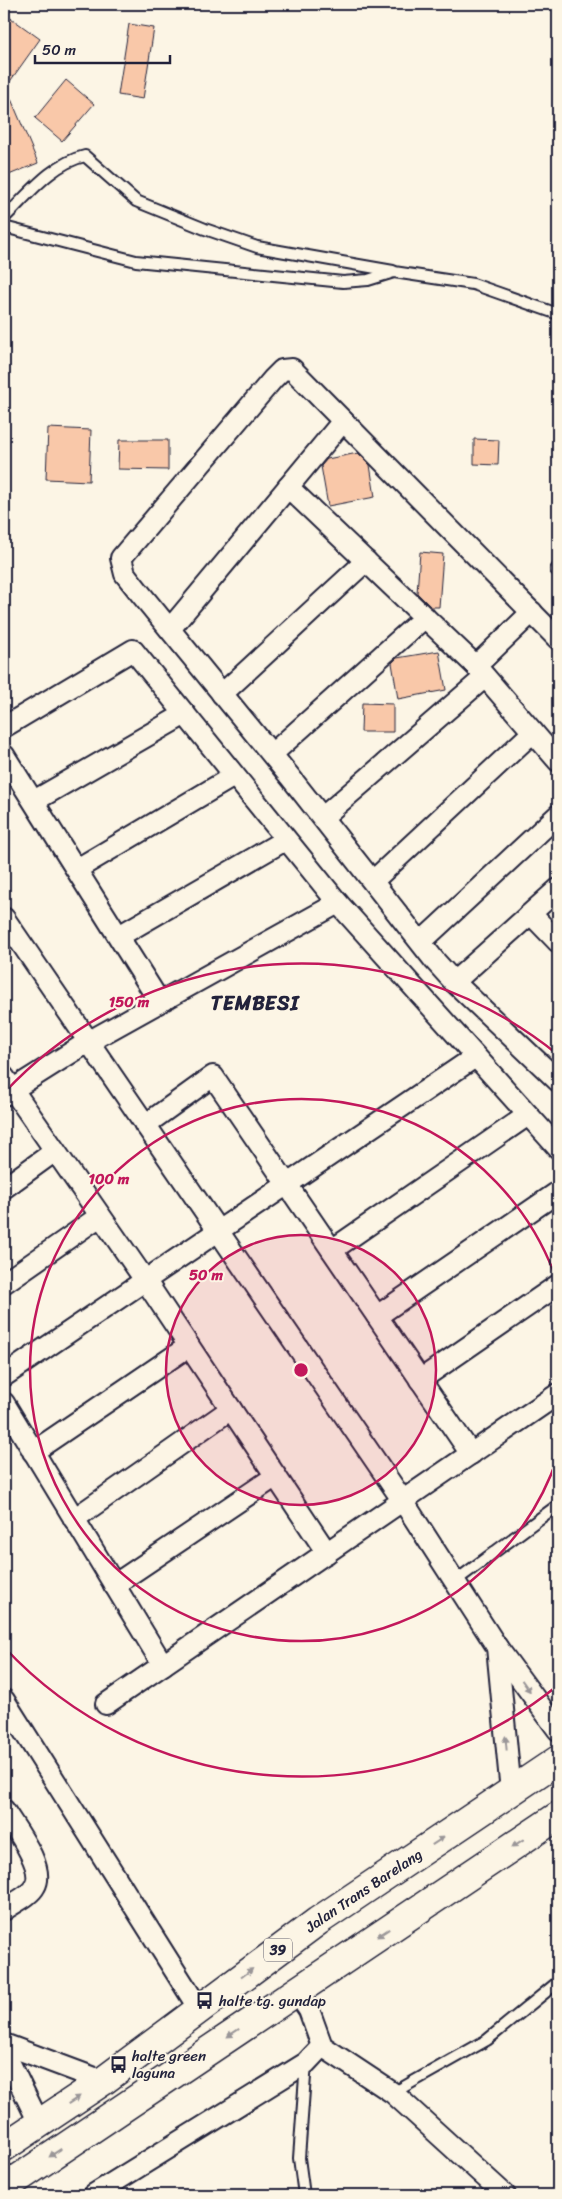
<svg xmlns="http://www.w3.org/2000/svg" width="562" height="2199" font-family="Sriracha,sans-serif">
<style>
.building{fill:#f9c8a9;stroke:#22223b}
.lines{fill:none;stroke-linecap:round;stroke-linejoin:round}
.service-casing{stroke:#22223b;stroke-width:14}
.minor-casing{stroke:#22223b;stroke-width:24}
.trunk-casing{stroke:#22223b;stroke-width:31}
.service{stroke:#fcf5e5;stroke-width:10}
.minor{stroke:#fcf5e5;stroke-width:20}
.trunk{stroke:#fcf5e5;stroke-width:28}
.oneway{fill:#9a9698}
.ring{fill:none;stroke:#c2185b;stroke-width:2.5}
.labels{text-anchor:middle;stroke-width:4;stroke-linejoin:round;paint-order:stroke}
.shield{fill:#fcf5e5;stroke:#63616e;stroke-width:1}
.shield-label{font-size:14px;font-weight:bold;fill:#22223b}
.street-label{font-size:15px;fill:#22223b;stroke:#fcf5e5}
.poi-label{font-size:15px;fill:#22223b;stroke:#fcf5e5;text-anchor:start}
.district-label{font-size:20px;font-weight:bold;letter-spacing:1px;fill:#22223b;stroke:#fcf5e5}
.centre{fill:#c2185b;stroke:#fcf5e5;stroke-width:2.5}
.ring-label{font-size:15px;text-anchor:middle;font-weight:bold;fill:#c2185b;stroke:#fcf5e5;stroke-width:4;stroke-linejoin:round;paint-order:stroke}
</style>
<rect width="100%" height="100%" fill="#fcf5e5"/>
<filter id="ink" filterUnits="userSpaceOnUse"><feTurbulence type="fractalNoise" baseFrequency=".02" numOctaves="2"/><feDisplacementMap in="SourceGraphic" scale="10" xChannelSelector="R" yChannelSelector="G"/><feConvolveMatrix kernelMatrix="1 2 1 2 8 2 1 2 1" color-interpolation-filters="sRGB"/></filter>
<g filter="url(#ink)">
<g class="building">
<path d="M4,13L40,39L6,87L38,163L4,177Z"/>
<path d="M129,24L154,28L143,99L118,95Z"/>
<path d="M66,80L94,104L62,141L35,118Z"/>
<path d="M48,428L91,430L89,481L46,479Z"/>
<path d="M474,439L499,440L498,465L474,464Z"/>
<path d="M119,440H168V470L118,469Z"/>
<path d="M358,453L370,465L375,497L328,506L321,466L327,459Z"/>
<path d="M420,552L443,554L439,607H431L417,593Z"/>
<path d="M439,651L446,690L398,699L392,663L397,658Z"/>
<path d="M362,703L393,704V732H361Z"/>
</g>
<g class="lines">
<defs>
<g id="service">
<path d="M4,218C27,196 52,163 85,156L136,201L205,229L257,247L393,271"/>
<path d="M4,227L136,261L343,282L368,280L394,272L473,284L558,314"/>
<path d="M556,570L558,567"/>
<path d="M454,1582L558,1505"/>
<path d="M393,2093L487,2040L558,1982"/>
<path d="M304,2195L299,2158L306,2063"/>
</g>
<g id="minor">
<path d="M288,487L476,666L558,761"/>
<path d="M170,629L343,421"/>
<path d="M558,639L292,369L282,370L273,379L121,558L125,574L140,593L291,778L435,961L454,982L558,1081"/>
<path d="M476,666L532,612"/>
<path d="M222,694L366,561"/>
<path d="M4,727L133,650L338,903L558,1148"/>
<path d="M272,754L425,617"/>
<path d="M4,755L159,1001"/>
<path d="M34,801L185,714"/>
<path d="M323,817L485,677"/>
<path d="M77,869L234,776"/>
<path d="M373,881L533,732"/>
<path d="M531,914L558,942"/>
<path d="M4,918L403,1501L497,1647L558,1730"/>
<path d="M119,936L285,840"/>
<path d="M421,942L558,815"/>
<path d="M454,982L558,889"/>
<path d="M4,1077L145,1280L327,1553"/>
<path d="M4,1095L88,1042L338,903"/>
<path d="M145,1125L213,1076L471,1454"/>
<path d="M4,1188L55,1151"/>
<path d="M332,1250L528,1115"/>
<path d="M4,1283L100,1216"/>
<path d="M377,1316L558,1192"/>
<path d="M4,1376L475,1057"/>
<path d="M420,1380L558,1285"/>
<path d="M4,1403L163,1665"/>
<path d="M33,1452L189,1346"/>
<path d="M74,1519L231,1409"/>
<path d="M114,1585L276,1476"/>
<path d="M497,1647L511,1792"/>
<path d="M4,1700L199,2009"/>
<path d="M106,1704L558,1394"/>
<path d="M4,1810C14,1827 46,1867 35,1886C30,1896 13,1903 4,1910"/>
<path d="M296,1991L309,2010L322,2046L393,2093L505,2195"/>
<path d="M4,2044L103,2081"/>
<path d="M4,2051L39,2123"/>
<path d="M93,2195L306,2063L322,2046"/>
</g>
<g id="trunk">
<path id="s1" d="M4,2147L103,2081L318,1921L558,1760"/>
<path d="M4,2188L558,1816"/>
</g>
</defs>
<use href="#service" class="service-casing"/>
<use href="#minor" class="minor-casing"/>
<use href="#trunk" class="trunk-casing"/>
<use href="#service" class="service"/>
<use href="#minor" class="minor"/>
<use href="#trunk" class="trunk"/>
</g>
<defs><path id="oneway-solid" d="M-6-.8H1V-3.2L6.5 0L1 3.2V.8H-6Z" transform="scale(1.25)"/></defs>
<g class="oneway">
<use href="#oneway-solid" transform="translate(526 1686) rotate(54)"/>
<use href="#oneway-solid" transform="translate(506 1743) rotate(-95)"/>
<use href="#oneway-solid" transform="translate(438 1841) rotate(-34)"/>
<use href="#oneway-solid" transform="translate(518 1843) rotate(146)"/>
<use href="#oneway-solid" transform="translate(383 1933) rotate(146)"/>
<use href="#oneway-solid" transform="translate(247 1973) rotate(-37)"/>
<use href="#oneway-solid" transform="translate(233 2033) rotate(146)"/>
<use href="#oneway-solid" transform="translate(74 2100) rotate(-33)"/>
<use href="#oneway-solid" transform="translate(55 2153) rotate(146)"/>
</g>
</g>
<circle cx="301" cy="1370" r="135" fill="#c2185b" fill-opacity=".12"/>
<g class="ring">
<circle cx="301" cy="1370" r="135"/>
<path d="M558 1456A271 271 0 1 1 558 1284"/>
<path d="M557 1686A406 406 0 0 1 4 1647M4 1093A406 406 0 0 1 557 1054"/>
</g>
<defs>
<symbol id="bus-bare" viewBox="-9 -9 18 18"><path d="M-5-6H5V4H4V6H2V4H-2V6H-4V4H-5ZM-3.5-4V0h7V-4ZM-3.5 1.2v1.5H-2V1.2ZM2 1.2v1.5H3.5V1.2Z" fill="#22223b" stroke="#fcf5e5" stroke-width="2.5" paint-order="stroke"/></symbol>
</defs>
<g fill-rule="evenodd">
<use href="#bus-bare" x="192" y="1988" width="25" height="25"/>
<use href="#bus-bare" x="106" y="2052" width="25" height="25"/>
</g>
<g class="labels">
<rect class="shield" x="264" y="1938.5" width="28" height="23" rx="4"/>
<g class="shield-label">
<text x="278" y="1955">39</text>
</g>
<g class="street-label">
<text dy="5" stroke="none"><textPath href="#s1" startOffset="442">Jalan Trans Barelang</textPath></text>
</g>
<g class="poi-label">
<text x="219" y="2006">halte tg. gundap</text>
<text x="132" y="2061">halte green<tspan x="132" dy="17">laguna</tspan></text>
</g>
<g class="district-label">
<text x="255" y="1010">TEMBESI</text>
</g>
</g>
<circle cx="301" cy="1370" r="8" class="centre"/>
<g class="ring-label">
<text x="129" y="1007">150 m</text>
<text x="109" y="1184">100 m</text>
<text x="206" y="1280">50 m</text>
</g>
<rect width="562" height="2199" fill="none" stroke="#fcf5e5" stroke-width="20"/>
<rect x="10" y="10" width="542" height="2179" fill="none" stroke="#22223b" stroke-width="2" filter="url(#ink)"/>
<path d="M35 55v8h135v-8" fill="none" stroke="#22223b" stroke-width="2.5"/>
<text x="42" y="55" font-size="15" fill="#22223b" stroke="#fcf5e5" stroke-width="4" paint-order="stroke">50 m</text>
</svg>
